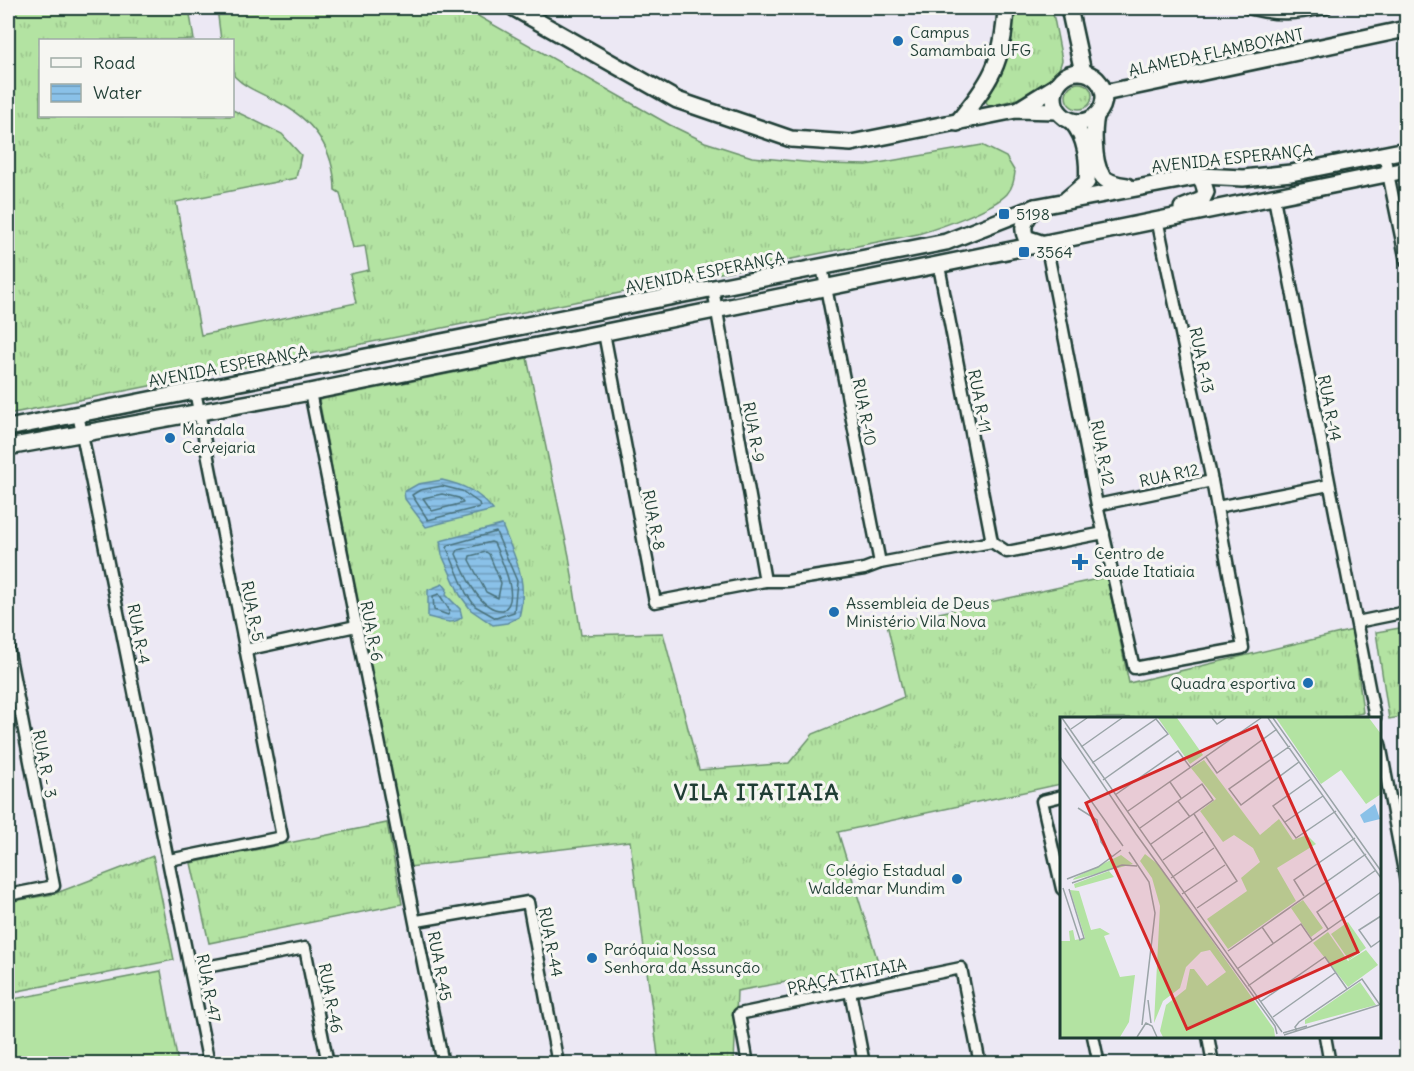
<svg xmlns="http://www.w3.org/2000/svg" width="1414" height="1071" font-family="Delius,sans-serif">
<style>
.grass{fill:url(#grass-tufts);stroke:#69906b;stroke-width:1.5}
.garden{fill:#b3e3a2;stroke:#69906b;stroke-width:1.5}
.water{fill:url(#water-rules);stroke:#5f8ca0;stroke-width:1.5}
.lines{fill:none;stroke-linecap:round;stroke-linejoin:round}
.shore{stroke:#4a727c;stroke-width:1.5}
.street-casing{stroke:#1f3d34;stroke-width:15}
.secondary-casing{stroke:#1f3d34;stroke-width:20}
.street{stroke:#f6f6f2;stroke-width:10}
.secondary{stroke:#f6f6f2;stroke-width:15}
.poi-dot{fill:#1f6fb2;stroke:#f6f6f2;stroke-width:2}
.labels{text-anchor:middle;stroke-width:6;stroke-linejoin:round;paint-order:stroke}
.poi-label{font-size:16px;fill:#1f3d34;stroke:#f6f6f2;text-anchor:start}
.street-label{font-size:16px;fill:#1f3d34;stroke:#f6f6f2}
.district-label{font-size:22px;font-weight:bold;letter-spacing:1.5px;fill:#1f3d34;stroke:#f6f6f2}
.inset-road{fill:none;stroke:#9aa4a7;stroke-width:1.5}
.view{fill:#d62828;fill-opacity:0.15;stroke:#d62828;stroke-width:3}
.inset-edge{fill:none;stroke:#1f3d34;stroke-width:3}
</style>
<defs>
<pattern id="grass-tufts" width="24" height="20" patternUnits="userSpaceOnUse" patternTransform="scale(1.5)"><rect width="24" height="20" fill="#b3e3a2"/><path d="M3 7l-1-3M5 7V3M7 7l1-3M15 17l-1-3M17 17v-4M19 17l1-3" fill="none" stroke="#9ac48c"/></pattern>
<pattern id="water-rules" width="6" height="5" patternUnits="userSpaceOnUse" patternTransform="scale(1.5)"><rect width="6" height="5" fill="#8ac1e8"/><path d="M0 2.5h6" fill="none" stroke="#709ebd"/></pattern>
</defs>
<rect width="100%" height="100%" fill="#ece8f4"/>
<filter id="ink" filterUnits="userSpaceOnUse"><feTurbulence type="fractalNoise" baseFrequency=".0167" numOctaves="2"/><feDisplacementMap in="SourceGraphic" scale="12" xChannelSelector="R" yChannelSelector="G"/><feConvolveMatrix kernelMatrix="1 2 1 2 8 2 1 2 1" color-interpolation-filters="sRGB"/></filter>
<g filter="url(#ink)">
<g class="grass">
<path d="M8,8H189L194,40H40V116H232L233,110L282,134L301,155L296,178L176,202L201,335L356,303L350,274L369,270L365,246L353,248L340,193L335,190C334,146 312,118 274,100C258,92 246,88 234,76L232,40H221L217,8H464L670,125L705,142L752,157L825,164L867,165L982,145L1006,157L1015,172C1014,180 1013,187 1007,194C993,209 939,228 918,234L8,414Z"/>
<path d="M1012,8H1052L1062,60C1054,94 1017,99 989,106L986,102L1004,68Z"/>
<circle cx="1079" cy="96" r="13"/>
<path d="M527,358L569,556L581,635L663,633L699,770L789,763L813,734L904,697L887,624L1107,577L1129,683L1353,630L1363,713L1340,718H1062L1061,784L838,832L879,965L737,991L734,1063H659L630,841L409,867L319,400Z"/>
<path d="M1406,627V716L1389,719L1376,632Z"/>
<path d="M387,823L402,904L209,943L191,863Z"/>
<path d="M153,856L174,960L8,993V902L54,894Z"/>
</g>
<path class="garden" d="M161,971L178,1063H8V1000Z"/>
<g class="water">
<path d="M442,480C464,485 479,492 493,510L426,527L405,499L404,492L418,484Z"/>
<path d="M502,525C515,559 529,579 519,617L507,623L493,625L471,610L460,595L442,555L440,541Z"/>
<path d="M443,584L447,589L446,595L460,609L462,617C452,627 439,619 428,617V590Z"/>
</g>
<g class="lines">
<g class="shore">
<path d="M442,486L462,491L479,503L480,507L428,520L412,495L420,490Z"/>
<path d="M442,494L459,498L463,503L432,511L423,498Z"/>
<path d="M496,532L517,581L514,612L496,618L475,606L466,593L447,548L449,545Z"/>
<path d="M491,542L494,543C500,557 522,600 503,610C479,612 464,572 456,554L458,550Z"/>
<path d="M486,552L489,554L501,583L498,598L486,592L469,560L470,556Z"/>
<path d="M439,594L450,611L448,615L434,610L433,596Z"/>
</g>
<defs>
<g id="street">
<path d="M1248,8C1278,16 1295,14 1326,8"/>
<path d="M1384,154L1406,261"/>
<path d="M1274,198L1375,718"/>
<path d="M1046,243L1097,505L1134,668L1243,648L1212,481L1157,219"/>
<path d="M939,266L992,542"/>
<path d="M822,267L880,563"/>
<path d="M713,289L765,581"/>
<path d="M604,333L655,602L765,581H787L864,569L880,563L992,542L1007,552L1104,533"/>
<path d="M310,392L443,1064"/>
<path d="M78,414L209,1064"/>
<path d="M1097,505L1212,481"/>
<path d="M1217,507L1329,485"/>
<path d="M1357,622L1406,612"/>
<path d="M8,647L54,886L8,895"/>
<path d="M245,650L356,626"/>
<path d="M1380,744L1406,882"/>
<path d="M1062,796L1042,801L1062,889"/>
<path d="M169,860L282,837L195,391"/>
<path d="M417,921L528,902L558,1064"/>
<path d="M190,970L305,948L328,1064"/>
<path d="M850,991L864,1064"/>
<path d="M1093,1036L1099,1064"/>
<path d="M1208,1036L1213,1064"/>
<path d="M1325,1036L1330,1064"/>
<path d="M748,1064L739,1014L961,968L980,1064"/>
</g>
<g id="secondary">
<path d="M514,8L677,100L791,139L851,143L1016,110L1057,111"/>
<path d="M1069,8L1083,72"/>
<circle cx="1079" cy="97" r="25"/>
<path d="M1104,93L1406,29"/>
<path d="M1019,109L1056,86"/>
<path d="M1096,116C1093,130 1093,161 1101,174C1106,183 1118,185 1127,186"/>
<path d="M957,123C991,80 1003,64 1006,8"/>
<path d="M1067,199L1087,182C1089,162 1086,137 1072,122"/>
<path d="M1035,207C1027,218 1020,225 1026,238L1041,243"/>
<path d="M1182,208L1202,200L1206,192L1201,176"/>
<path d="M8,428L946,242L1035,207L1201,176L1243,178L1291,173L1406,150"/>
<path d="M8,447L310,392L1406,170"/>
</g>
</defs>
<use href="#street" class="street-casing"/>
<use href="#secondary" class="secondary-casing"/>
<use href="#street" class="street"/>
<use href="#secondary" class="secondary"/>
</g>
</g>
<g class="poi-dot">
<circle cx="898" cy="41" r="6"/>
<rect x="998" y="208" width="12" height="12" rx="3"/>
<rect x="1018" y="246" width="12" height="12" rx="3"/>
<circle cx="170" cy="438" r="6"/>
<path d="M1077 553h6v6h6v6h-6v6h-6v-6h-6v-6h6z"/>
<circle cx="834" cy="612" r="6"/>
<circle cx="1308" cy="683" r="6"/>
<circle cx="957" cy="879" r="6"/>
<circle cx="592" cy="958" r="6"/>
</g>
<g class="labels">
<g class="poi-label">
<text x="910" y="38">Campus<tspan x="910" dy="18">Samambaia UFG</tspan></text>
<text x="1016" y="220">5198</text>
<text x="1036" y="258">3564</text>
<text x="182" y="435">Mandala<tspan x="182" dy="18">Cervejaria</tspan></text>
<text x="1094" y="559">Centro de<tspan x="1094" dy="18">Saude Itatiaia</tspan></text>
<text x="846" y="609">Assembleia de Deus<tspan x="846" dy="18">Ministério Vila Nova</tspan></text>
<text x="1296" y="689" text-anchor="end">Quadra esportiva</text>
<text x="945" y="876" text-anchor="end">Colégio Estadual<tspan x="945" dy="18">Waldemar Mundim</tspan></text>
<text x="604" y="955">Paróquia Nossa<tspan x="604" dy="18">Senhora da Assunção</tspan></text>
</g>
<g class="street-label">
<text transform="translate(1216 52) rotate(-12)" y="6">ALAMEDA FLAMBOYANT</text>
<text transform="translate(1232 158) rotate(-6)" y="6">AVENIDA ESPERANÇA</text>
<text transform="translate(705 272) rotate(-11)" y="6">AVENIDA ESPERANÇA</text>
<text transform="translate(1202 360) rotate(78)" y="6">RUA R-13</text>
<text transform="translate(228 366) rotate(-11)" y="6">AVENIDA ESPERANÇA</text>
<text transform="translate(980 401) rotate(79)" y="6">RUA R-11</text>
<text transform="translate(1330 408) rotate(79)" y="6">RUA R-14</text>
<text transform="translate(865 412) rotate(79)" y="6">RUA R-10</text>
<text transform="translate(754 432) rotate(80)" y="6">RUA R-9</text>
<text transform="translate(1103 453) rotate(79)" y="6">RUA R-12</text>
<text transform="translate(1169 475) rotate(-12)" y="6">RUA R12</text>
<text transform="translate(654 520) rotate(79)" y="6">RUA R-8</text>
<text transform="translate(253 611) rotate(79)" y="6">RUA R-5</text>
<text transform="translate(372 631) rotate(79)" y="6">RUA R-6</text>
<text transform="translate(139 634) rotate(79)" y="6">RUA R-4</text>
<text transform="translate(45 764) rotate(79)" y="6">RUA R - 3</text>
<text transform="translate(551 942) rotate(79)" y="6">RUA R-44</text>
<text transform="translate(440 966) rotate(79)" y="6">RUA R-45</text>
<text transform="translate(847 976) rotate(-12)" y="6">PRAÇA ITATIAIA</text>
<text transform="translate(209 988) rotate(79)" y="6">RUA R-47</text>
<text transform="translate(331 998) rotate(79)" y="6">RUA R-46</text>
</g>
<g class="district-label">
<text x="757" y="800">VILA ITATIAIA</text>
</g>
</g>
<g transform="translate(1060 717)">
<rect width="321" height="321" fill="#ece8f4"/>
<path d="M98,1H117L143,38L130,47ZM216,1H309L321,17V77L306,87L281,53L261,67ZM144,43L200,118L219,102L233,123L247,118L256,127L217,151L236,184L168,232L147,202L187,174L181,161L200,145L193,131L174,118L163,125L140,94L156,82L131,51ZM85,137L99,148L214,312L215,320H103L100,314L106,288L126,272L130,252H134L147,269L166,255L150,233L141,235L126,250L120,271L103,284L94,306L100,189L92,161L80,144ZM61,138L73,147L13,163L14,161ZM49,154L54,160L15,171L14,167ZM10,173L19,174L31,213L40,211L50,217L44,219L60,260L75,258L69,305L60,320H0V224H10L9,214L13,213L15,223L25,221ZM243,183L263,211L251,220L231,191ZM268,215L288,244L306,233L318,248L288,270L253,226ZM300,265L316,288L245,307V303Z" fill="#b3e3a2"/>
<path d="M288,205L306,231L289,243L271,217Z" fill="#b3e3a2"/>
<path d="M315,87L320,102L304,106L300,98Z" fill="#8ac1e8"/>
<path class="inset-road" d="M2,1L222,315M152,1L157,7L166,1M208,1L321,161M213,1L321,154M5,11L76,117L215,309L217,317M11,12L27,1M230,29L169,72L181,88L239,45M21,30L62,1M0,40L63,129M146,40L157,56L217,12M32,46L96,2L108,17L43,63M251,62L213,89L236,121L276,94M110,65L121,81M55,78L118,34L130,50M118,84L130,100M18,91L37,103L41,125L52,140M68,94L201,1M134,97L177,164L137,191M225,105L263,79M80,111L142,67L153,83L91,127M69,135L89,165L95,196L82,308M103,143L143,115M111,161L154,131M7,162L38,150L61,133M12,166L62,148L77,149M3,171L20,223L24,221L9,172M122,177L165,148M244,179L234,163L295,121M321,199L299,213L311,230L321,223M202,210L213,226M268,212L257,195L316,153M168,234L306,137M177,252L241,207L252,223M188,269L321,175M88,283L91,306M200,285L265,240L287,272M213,300L275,256M237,313L235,310L239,305L302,262L320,288M223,316L247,309M224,318L319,288M77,320L86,306L92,309L97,320"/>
<path class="view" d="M197,9L298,235L127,312L26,86Z"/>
<rect width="321" height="321" class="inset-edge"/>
</g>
<rect width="1414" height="1071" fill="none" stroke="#f6f6f2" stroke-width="30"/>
<rect x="15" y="15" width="1384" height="1041" fill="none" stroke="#1f3d34" stroke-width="2" filter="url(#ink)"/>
<rect x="39" y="39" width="195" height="78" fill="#f6f6f2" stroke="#a0aca6" stroke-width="1.5"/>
<rect x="51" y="58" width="30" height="9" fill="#f6f6f2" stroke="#a0aca6" stroke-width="1.5"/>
<text x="93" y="69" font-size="18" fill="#1f3d34">Road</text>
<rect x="51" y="84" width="30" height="18" fill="url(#water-rules)" stroke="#a0aca6" stroke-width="1.5"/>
<text x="93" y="99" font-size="18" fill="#1f3d34">Water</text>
</svg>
